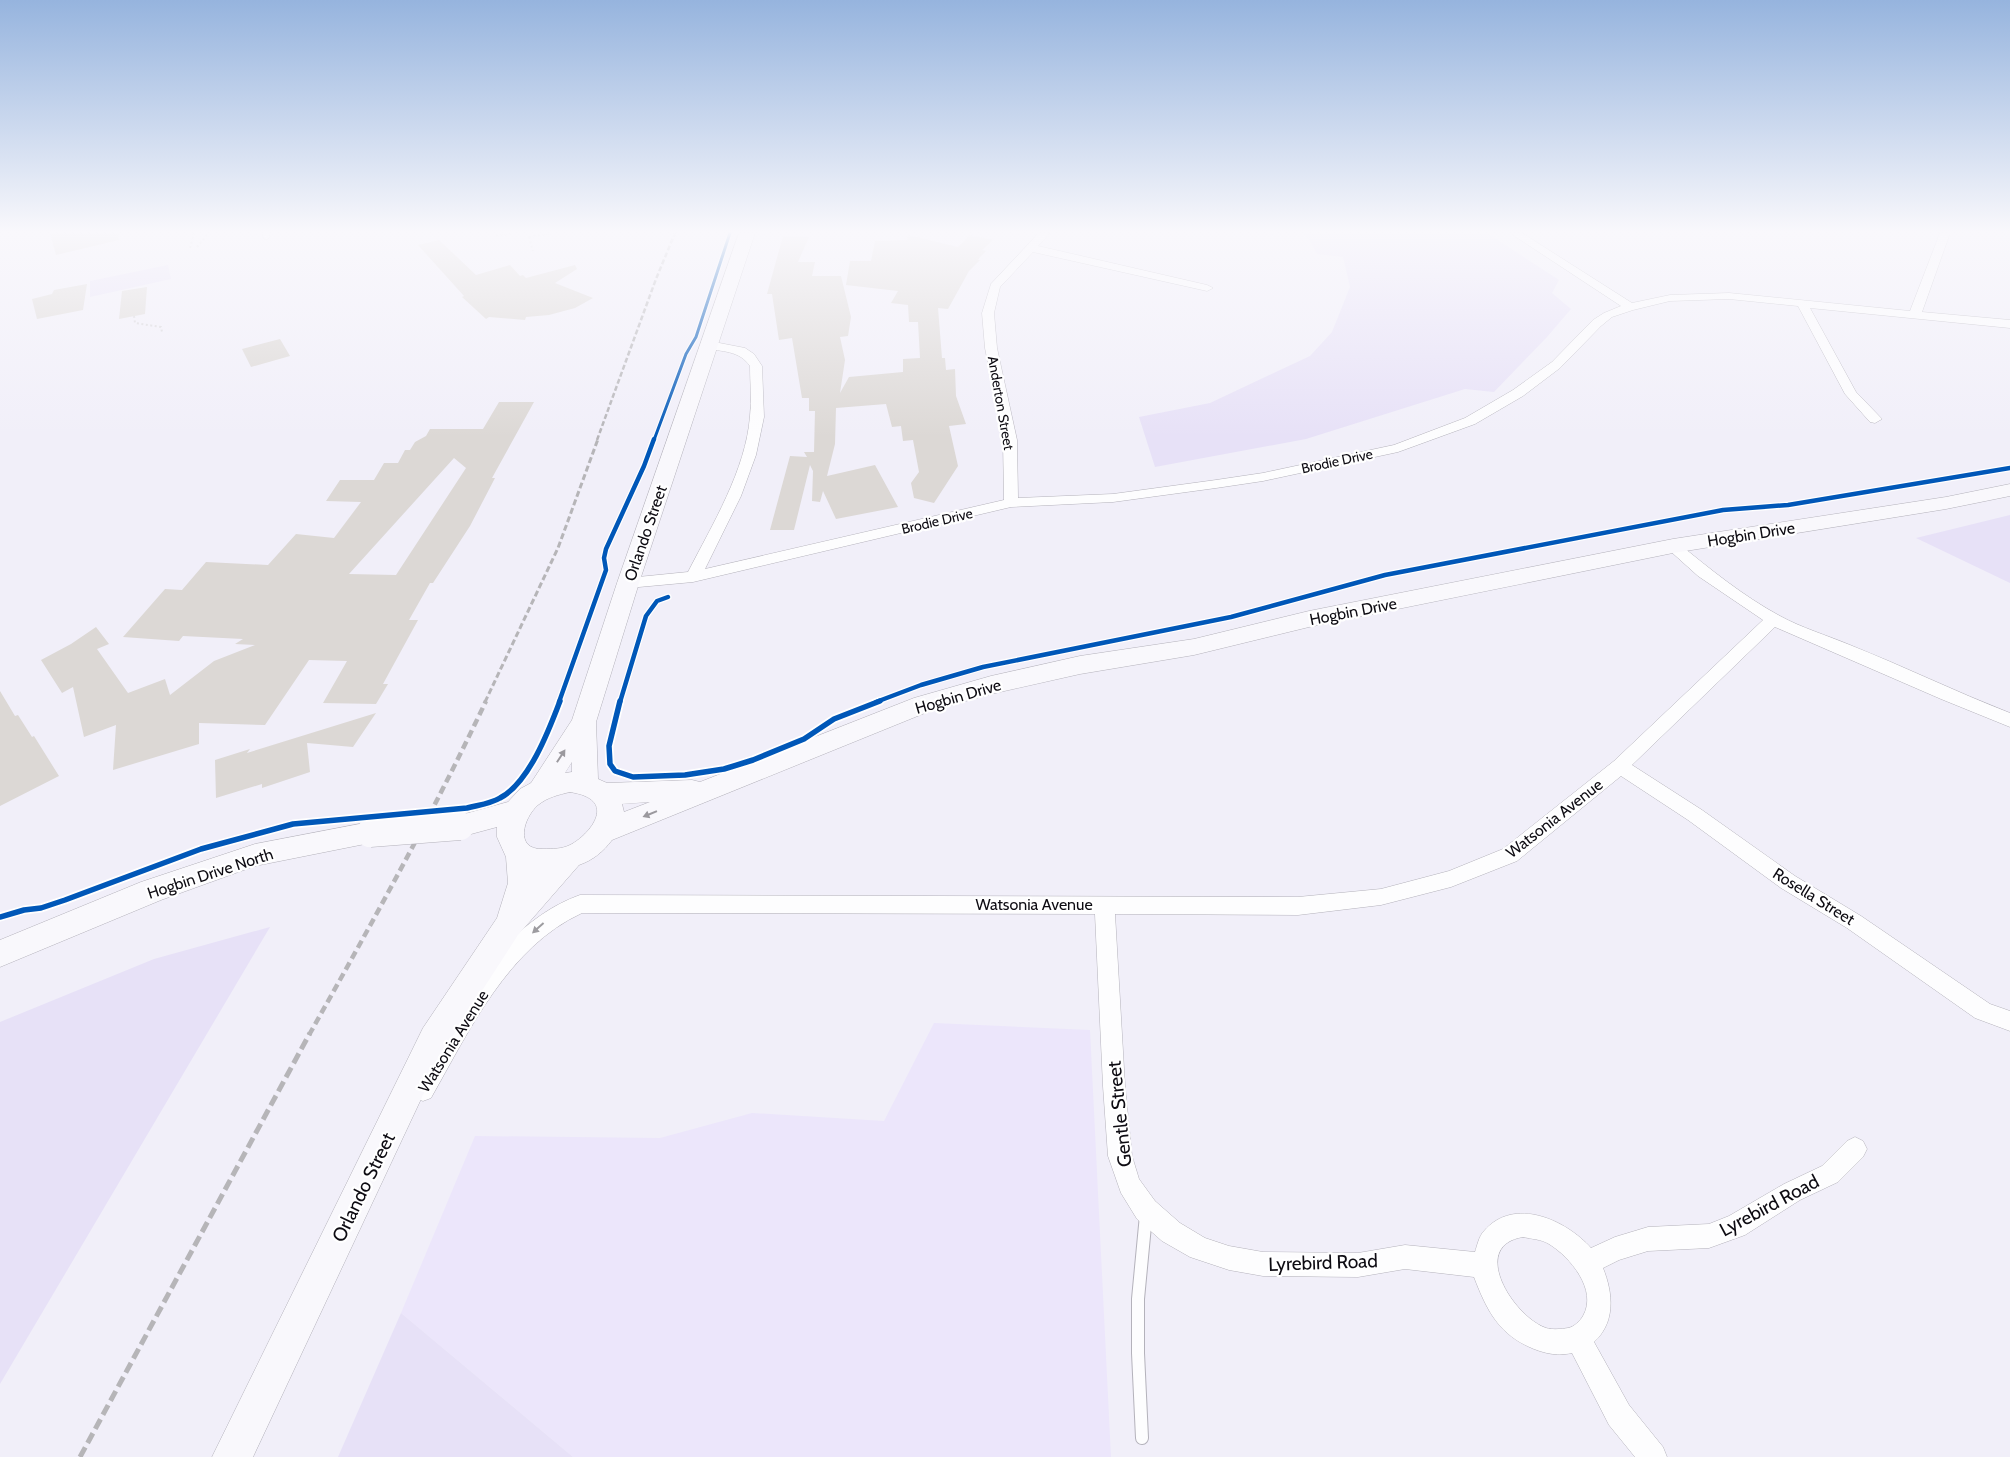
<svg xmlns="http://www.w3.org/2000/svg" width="2010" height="1457" font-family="Cabin,sans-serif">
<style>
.built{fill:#ece6fb}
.green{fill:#e7e1f7}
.building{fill:#dcd8d5;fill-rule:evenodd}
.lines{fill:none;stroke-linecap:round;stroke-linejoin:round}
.lane-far1-casing{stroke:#b4b2bb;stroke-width:7}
.lane-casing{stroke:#b4b2bb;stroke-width:14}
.street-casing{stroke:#b4b2bb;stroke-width:1}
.secondary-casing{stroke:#b4b2bb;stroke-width:1}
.path-far2{stroke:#d5d4d7;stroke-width:2;stroke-dasharray:2 2.5;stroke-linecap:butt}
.path-far1{stroke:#d5d4d7;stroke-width:2.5;stroke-dasharray:2 3;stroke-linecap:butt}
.path{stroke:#d5d4d7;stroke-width:4;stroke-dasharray:2.5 4.5;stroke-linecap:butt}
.lane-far1{stroke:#fdfdfe;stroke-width:6}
.lane{stroke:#fdfdfe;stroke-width:12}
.street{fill:#fdfdfe;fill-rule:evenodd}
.secondary{fill:#f9f8fc;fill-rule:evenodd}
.rail-far3{stroke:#b6b5b8;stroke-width:2.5;stroke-dasharray:5 2.5;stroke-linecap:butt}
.rail-far2{stroke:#b6b5b8;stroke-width:3;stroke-dasharray:6 3;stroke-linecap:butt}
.rail-far1{stroke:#b6b5b8;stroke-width:4.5;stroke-dasharray:8 4.5;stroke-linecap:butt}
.rail{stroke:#b6b5b8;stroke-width:5;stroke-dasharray:11 5;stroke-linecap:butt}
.secondary-bridge-casing{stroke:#b4b2bb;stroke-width:29;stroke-linecap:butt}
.secondary-bridge{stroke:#f9f8fc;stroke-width:28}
.cycleway-far2-casing{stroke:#fff;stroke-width:5}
.cycleway-far1-casing{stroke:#fff;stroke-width:7}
.cycleway-casing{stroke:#fff;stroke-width:9}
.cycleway-far2{stroke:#0057b8;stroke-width:3}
.cycleway-far1{stroke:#0057b8;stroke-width:4.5}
.cycleway{stroke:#0057b8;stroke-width:5.5}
.oneway{fill:#9b999e}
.oneway2{fill:#9d9ca0}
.labels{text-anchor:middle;stroke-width:4.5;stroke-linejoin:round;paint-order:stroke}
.far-street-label{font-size:14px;fill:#0d0b12;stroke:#fff}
.street-label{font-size:16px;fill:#0d0b12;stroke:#fff}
.near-street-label{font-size:19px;fill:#0d0b12;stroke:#fff}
</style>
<rect width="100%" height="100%" fill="#f1eff9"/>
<path class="built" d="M934,1023L1090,1030L1111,1457H573L401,1313L475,1136L660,1138L752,1113L884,1121Z"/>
<g class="green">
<path d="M1305,233H1487L1559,280L1552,293L1571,309L1547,337L1494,392L1465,389L1306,439L1155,467L1139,417L1210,403L1310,356L1332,332L1350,287L1343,257L1317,254Z"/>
<path d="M168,265L171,279L90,297V281Z"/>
<path d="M2010,515V583L1916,538Z"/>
<path d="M270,927L0,1384V1022L154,959Z"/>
<path d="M401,1313L573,1457H338Z"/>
</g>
<g class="building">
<path d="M50,233H118L119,240L56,255Z"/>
<path d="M908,235L958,247L970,235L993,240L982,250L986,251L980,257L978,260H980L969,271L948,309L938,308L942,358H945L946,370L955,369L956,396L966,424L949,426L958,466L934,503L914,498L911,483L919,472L913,440L903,441L901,426L892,427L886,404L836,408L835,444L827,476L875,465L898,507L836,519L823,491L820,502L812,501L813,471L810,465L794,530H770L790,456L807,457L804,452H814L815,411H809V398H802L792,338L779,340L772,294H767L783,236L809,237L798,262H815L812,276H841L851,317L848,336L840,337L845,360L840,393L849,377L903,372V359L920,358L918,322H909L908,305L891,303L898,291L846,285L850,261H871L875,241L907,240Z"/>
<path d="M439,240L476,275L510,265L520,276L523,275L526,278L575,265L577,269L555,283L593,298L575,308L549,315L526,317L525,320L489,317L486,319L462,297L464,296L418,245Z"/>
<path d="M87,284L83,310L37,319L32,299L52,294L54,290Z"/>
<path d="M147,287L145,314L119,319L122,291Z"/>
<path d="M280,339L290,356L251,367L242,349Z"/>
<path d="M499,402H534L492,478H495L470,526L433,583H430L409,620H418L383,684H388L376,704L323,703L347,661L309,660L265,725L199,723V744L113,770L116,725L84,737L73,687L62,693L41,660L71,644L96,627L109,644L97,649L128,693L165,679L170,695L214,661L255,645L235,644L243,639L183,636L179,641L123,637L165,589L182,590L206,562L268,565L296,534L334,538L361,502L326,501L340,480H374L384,463H398L405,450H410L415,442L426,436L430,429H483ZM454,458L466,468L396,575L349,574Z"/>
<path d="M0,691L15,716L18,715L32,737L34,736L59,776L0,806Z"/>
<path d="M376,713L353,747L307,743L310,772L262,788V784L216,798L215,760L250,749L247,753Z"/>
</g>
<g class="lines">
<defs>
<path id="lane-far1" d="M266,233V236"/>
<path id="lane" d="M1142,1438L1138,1353V1299L1146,1215"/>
<g id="street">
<path d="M1039,233H1050L1038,246L1207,285L1213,288L1207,291L1033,252L1000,287L994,313L997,348L1017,440L1018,498L1113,494L1216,480L1263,473L1394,445L1465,418L1513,390L1552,362L1593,320L1604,313L1621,306L1510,233H1522L1632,303L1670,295L1729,293L1910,311L1940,233H1950L1922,312L2010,320V328L1810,308L1856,392L1882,419L1875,423L1870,422L1845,394L1798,306L1729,299L1670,301L1633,310L1612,317L1601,326L1560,368L1523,396L1475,424L1398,452L1263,481L1216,488L1113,502L1011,507L693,582L628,588L623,587L620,583L623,579L628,578L688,572C712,525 746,470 750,416C752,400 750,382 750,366C739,350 722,352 705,348L703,345L705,342L709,341L745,348L754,354L762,366L764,417L756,455L741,496L705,569L1004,500L1003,440L985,348L982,313L991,284Z"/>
<path d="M1673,541L1678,543C1710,569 1743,596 1780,616C1802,628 1826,635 1850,645C1903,666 1956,692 2010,713V727L1941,699L1775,627L1632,765L1702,810L1795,876L1861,916L1990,1004L2010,1011V1031L1975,1018L1847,928L1781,888L1688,820L1621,776L1517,861L1451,887L1381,905L1298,915L1115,914L1125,1086L1132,1156L1139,1179L1155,1201L1180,1223L1205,1238L1229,1246L1263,1252L1358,1253L1405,1245L1475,1252C1477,1246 1479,1236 1484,1231C1514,1196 1566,1220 1591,1248L1615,1237L1648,1227L1709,1224L1729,1216L1784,1184L1822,1166L1847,1141L1855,1137L1863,1141L1867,1149L1863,1157L1838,1182L1800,1200L1745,1235L1709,1248L1648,1251L1619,1260L1603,1268C1613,1293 1616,1322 1594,1342L1629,1405L1663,1447L1667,1457H1635L1609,1425L1572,1353C1558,1356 1547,1354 1534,1349C1499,1335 1487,1311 1474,1277L1405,1269L1358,1277L1263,1276L1229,1270L1190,1257L1162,1241L1137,1219L1121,1193L1108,1156L1103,1086L1095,914L582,913C508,947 469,1031 431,1098L423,1101L415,1098L412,1090L415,1082C456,1013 499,924 580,895L1298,897L1381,889L1449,871L1503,849L1614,761L1763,620L1698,576L1668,549L1666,546L1668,543ZM1523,1237C1531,1239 1541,1239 1549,1244C1570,1257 1598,1290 1583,1316C1580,1321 1574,1327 1568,1328C1562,1329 1552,1330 1546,1328C1514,1317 1468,1246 1523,1237Z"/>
</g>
<g id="secondary">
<path d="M739,233H755L639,583L596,722L598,779L607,783L692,780L700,782L914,698L991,676L1080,656L1194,639L1309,611L1673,539L1946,497L2010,484V496L1946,509L1673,553L1309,627L1194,655L1080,674L991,694L930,711L612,840C603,852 593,860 579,865L518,935L445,1048L253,1457H212L423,1028L497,918L508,883L506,857L497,837V827L460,837L450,834L447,826L450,818L508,802L520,789L531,783L572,720L617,583ZM572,762V772L565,773ZM570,792C575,793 581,794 585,796C613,808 586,837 570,845C562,849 553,849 543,849C514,850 523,818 538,805C548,797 558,795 570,792ZM650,802L624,812L622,804Z"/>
<path d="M370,822L380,825L384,833L380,841L255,866L161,900L0,967V940L141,882L255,844Z"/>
</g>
</defs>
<use href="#lane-far1" class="lane-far1-casing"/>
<use href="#lane" class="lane-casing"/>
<use href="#street" class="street-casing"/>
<use href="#secondary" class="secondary-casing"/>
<g class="path-far2">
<path d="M496,236L513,233"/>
<path d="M529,237L552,233"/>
<path d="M529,237L533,251"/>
<path d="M197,247L209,233"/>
<path d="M190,248L194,233"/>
<path d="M134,316L135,323L161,327L162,332"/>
</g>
<path class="path-far1" d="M620,702L646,616L657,601L667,597"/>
<path class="path" d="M609,742L620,701"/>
<use href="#lane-far1" class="lane-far1"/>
<use href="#lane" class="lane"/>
<use href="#street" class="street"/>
<use href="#secondary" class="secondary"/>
<path class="rail-far3" d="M597,440L656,279L675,233"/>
<path class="rail-far2" d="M485,702L558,548L598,439"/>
<path class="rail-far1" d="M309,1035C371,925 432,815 486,701"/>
<path class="rail" d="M80,1457L310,1033"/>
<defs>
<path id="secondary-bridge" d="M370,833L460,826"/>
</defs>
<use href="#secondary-bridge" class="secondary-bridge-casing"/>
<use href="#secondary-bridge" class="secondary-bridge"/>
<defs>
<path id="cycleway-far2" d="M654,440L686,354L696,337L730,233"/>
<g id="cycleway-far1">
<path d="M559,702L606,570L604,558L606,549L644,466L654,439"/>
<path d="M620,702L646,616L657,601L668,597"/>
<path d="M876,702L921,685L983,667L1231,617L1385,575L1723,510L1788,505L2010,468"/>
</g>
<g id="cycleway">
<path d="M620,701L609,746L610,764L615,771L633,777L685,775L724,769L753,760L804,739L834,719L880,701"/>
<path d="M0,917L24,910L41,908L65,900L201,849L293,824L467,808C478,805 490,804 500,798C529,783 549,730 560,701"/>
</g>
</defs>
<use href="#cycleway-far2" class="cycleway-far2-casing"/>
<use href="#cycleway-far1" class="cycleway-far1-casing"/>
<use href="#cycleway" class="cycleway-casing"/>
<use href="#cycleway-far2" class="cycleway-far2"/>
<use href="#cycleway-far1" class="cycleway-far1"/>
<use href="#cycleway" class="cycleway"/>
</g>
<defs><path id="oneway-solid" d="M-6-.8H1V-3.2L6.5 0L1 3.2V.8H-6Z" transform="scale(1.25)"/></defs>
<g class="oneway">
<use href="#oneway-solid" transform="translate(561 756) rotate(-57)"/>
<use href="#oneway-solid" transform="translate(650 814) rotate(158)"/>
</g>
<use class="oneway2" href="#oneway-solid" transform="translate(538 928) rotate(138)"/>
<linearGradient id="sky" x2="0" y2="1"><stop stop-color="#96b4de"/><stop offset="0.53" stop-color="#f9f8fc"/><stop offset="1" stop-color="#f9f8fc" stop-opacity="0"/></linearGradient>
<rect width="2010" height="437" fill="url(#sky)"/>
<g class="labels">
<g class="far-street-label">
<text transform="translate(1001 403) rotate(80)" y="5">Anderton Street</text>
<text transform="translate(1337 461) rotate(-12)" y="5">Brodie Drive</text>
<text transform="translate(937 521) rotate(-13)" y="5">Brodie Drive</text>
</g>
<g class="street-label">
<text transform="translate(645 533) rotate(-71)" y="6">Orlando Street</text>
<text transform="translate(1751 534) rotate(-9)" y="6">Hogbin Drive</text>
<text transform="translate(1353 611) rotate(-11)" y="6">Hogbin Drive</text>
<text transform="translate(958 696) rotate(-16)" y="6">Hogbin Drive</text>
<text transform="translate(1554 818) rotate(-38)" y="6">Watsonia Avenue</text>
<text transform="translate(210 873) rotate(-18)" y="6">Hogbin Drive North</text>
<text transform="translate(1814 896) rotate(32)" y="6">Rosella Street</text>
<text x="1034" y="910">Watsonia Avenue</text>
<text transform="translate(453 1041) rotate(-58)" y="6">Watsonia Avenue</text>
</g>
<g class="near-street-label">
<text transform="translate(1119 1114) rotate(-96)" y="7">Gentle Street</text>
<text transform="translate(363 1187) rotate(-64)" y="7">Orlando Street</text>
<text transform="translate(1769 1205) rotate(-28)" y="7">Lyrebird Road</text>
<text transform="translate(1323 1262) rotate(-2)" y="7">Lyrebird Road</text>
</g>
</g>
</svg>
